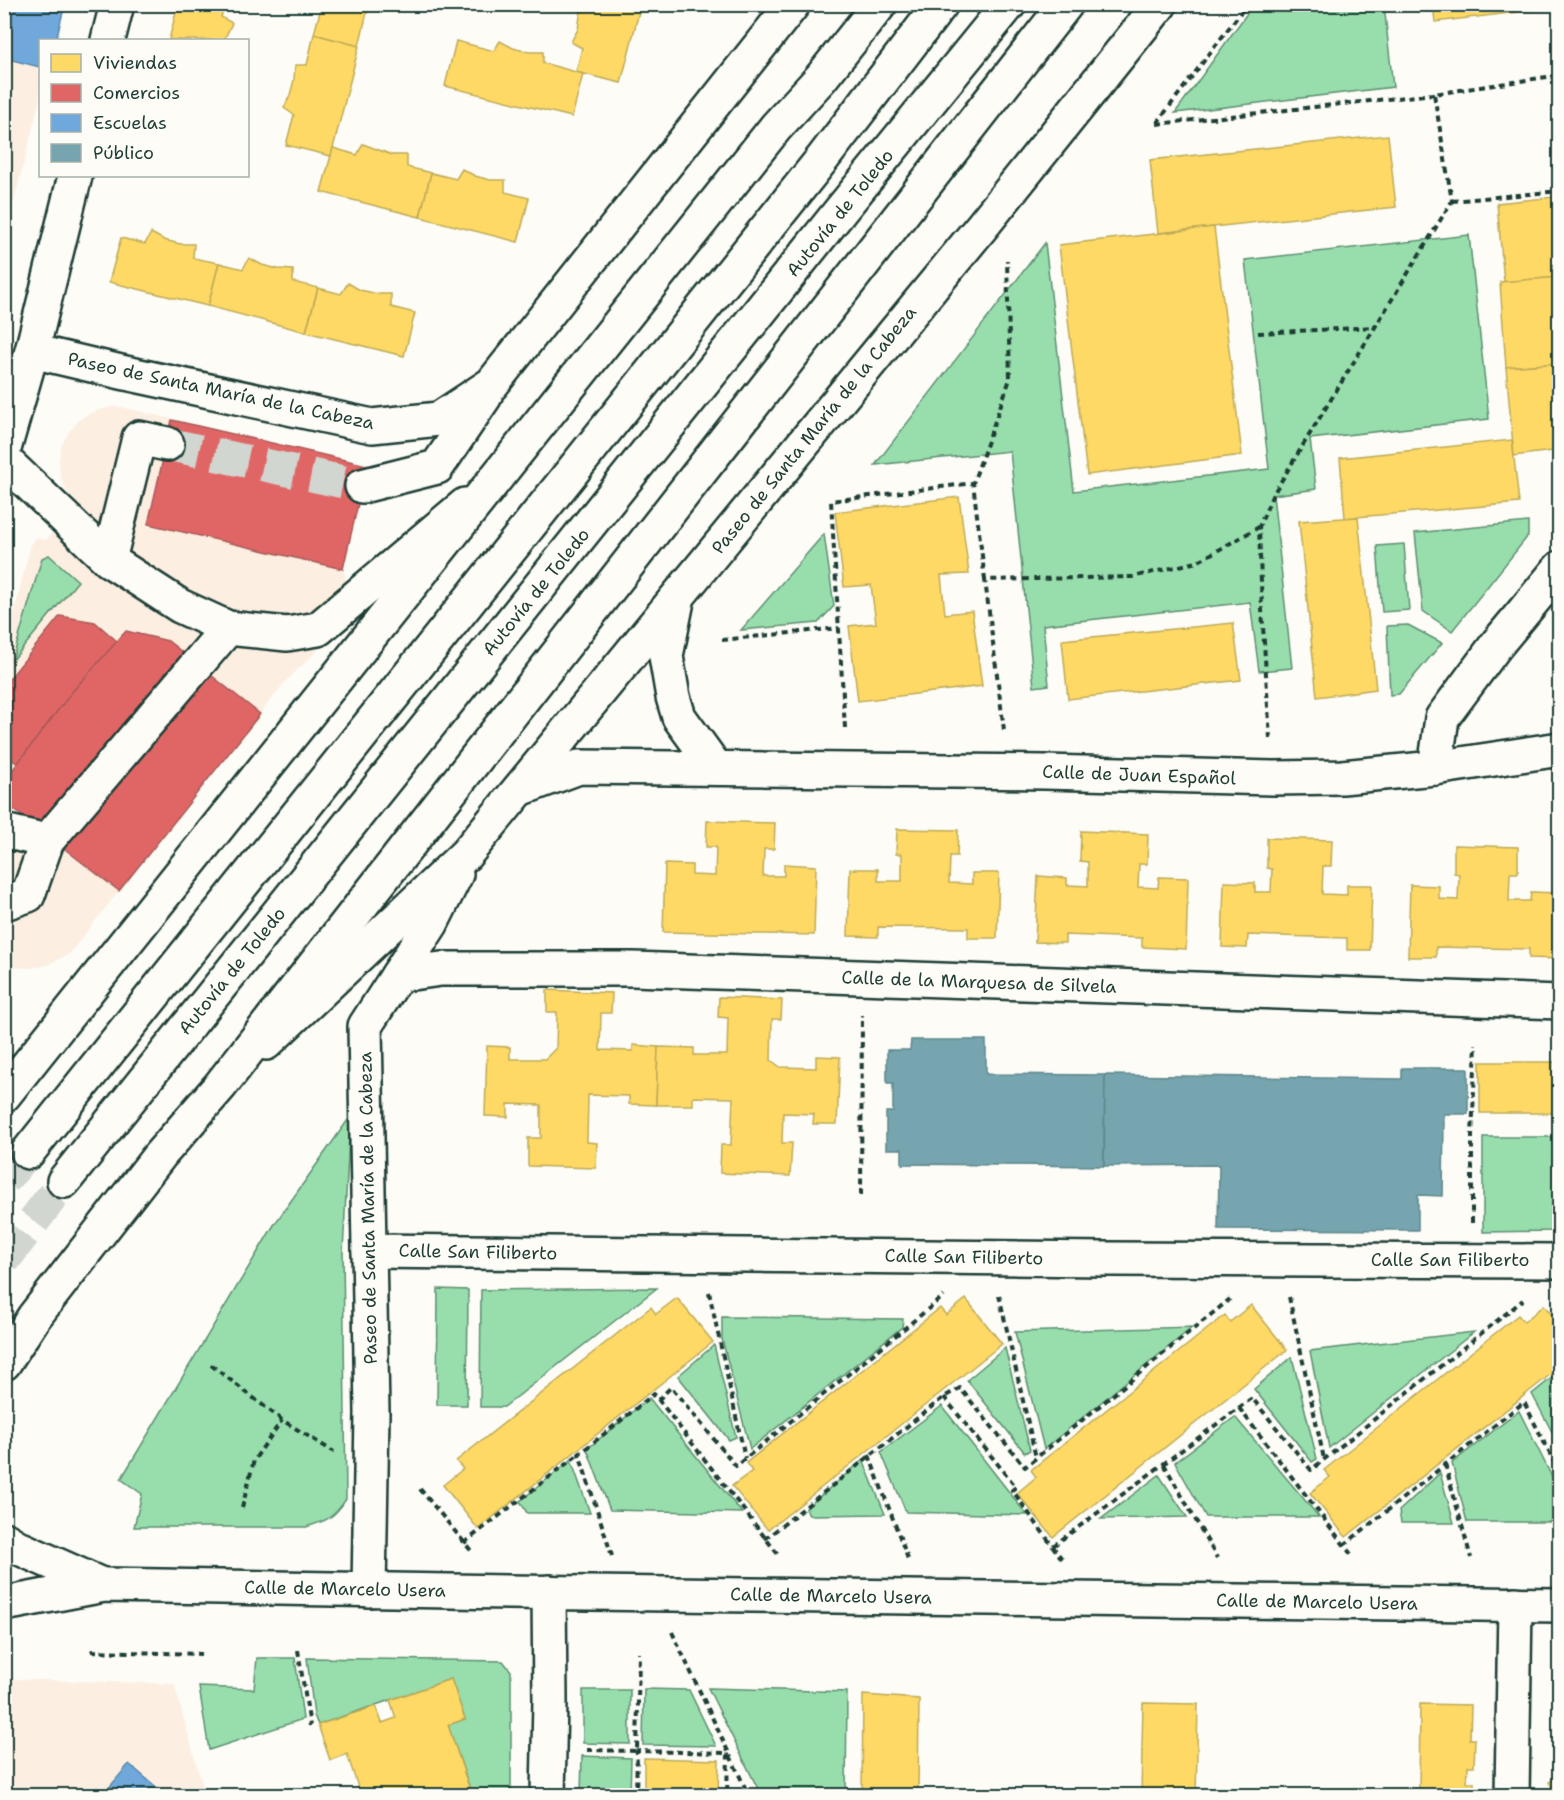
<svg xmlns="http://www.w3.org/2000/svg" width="1564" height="1800" font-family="'Shantell Sans',sans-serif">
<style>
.built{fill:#fceee0}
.green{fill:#98deac;stroke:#5c8e70;stroke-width:1.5}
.homes{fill:#ffd966;stroke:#bcaa57;stroke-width:1.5}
.shops{fill:#e06666;stroke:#a65a57;stroke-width:1.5}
.schools{fill:#6fa8dc;stroke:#5788aa;stroke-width:1.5}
.public{fill:#76a5af;stroke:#5c868a;stroke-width:1.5}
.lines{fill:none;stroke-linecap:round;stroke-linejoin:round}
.minor-tunnel{stroke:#d1d6d0;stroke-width:33;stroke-dasharray:33 16;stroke-linecap:butt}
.highway-tunnel{stroke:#d1d6d0;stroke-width:33;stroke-dasharray:33 16;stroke-linecap:butt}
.minor-casing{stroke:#1f3d34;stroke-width:38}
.major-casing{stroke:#1f3d34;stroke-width:38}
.highway-casing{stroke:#1f3d34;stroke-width:38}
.path{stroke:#1f3d34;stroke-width:4;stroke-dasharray:6 4.5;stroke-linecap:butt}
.minor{stroke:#fdfcf7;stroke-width:33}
.major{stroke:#fdfcf7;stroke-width:33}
.highway{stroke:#fdfcf7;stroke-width:33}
.labels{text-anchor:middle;stroke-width:6;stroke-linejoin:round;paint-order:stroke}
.street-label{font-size:18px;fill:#1f3d34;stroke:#fdfcf7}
</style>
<rect width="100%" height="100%" fill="#fdfcf7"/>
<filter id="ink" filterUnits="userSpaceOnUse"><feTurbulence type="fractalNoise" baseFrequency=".0167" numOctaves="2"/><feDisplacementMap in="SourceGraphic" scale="12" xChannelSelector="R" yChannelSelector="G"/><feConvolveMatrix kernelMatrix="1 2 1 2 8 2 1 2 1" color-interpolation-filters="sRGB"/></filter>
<g filter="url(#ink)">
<g class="built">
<path d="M5,5H65L56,40H40V99L5,236Z"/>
<path d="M111,407H121L367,465L343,569L357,617L322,646L285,682L69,954L45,966L27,968L5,966V649L31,544L36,538L46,540L76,505L68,494L60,475L59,461L61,446L69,432L79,420L90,413Z"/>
<path d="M5,1679L174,1684L205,1795L5,1796Z"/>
</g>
<g class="green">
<path d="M1253,5H1384L1393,87L1175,113Z"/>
<path d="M1469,235L1489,419L1310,439L1316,489L1273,495L1292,668L1259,671L1250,602L1043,625L1049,685L1034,687L1010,451L875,465L1045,243L1074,491L1269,469L1245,260Z"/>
<path d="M1528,522V536L1452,631L1423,611L1415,533Z"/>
<path d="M824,534L834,606L818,623L741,630Z"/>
<path d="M1404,544L1409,610L1382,612L1377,546Z"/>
<path d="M49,555L78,581L12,661L42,558Z"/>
<path d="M1408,625L1442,643L1399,694L1390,695L1387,626Z"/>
<path d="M350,1117L343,1252L346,1499C334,1518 326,1521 306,1527H134L142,1494L121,1479L274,1225Z"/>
<path d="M1483,1137H1559V1231L1483,1232Z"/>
<path d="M657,1288L504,1407H480L481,1290Z"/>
<path d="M438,1289L468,1290L467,1405H437Z"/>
<path d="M722,1317L903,1319L902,1327L750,1449L722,1339Z"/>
<path d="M1193,1327L1044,1449L1015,1332Z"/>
<path d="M1474,1332L1329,1448L1310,1351Z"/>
<path d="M714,1345L736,1437L729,1440L678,1376Z"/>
<path d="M1005,1348L1030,1450L1025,1453L967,1380Z"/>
<path d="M1292,1357L1317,1459L1312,1462L1254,1389Z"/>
<path d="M1559,1372V1445L1532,1394Z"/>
<path d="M649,1398L742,1513L610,1510L587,1449Z"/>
<path d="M942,1406L1027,1515L906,1512L881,1452Z"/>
<path d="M1519,1411L1559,1491V1522H1467L1452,1463Z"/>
<path d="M1235,1417L1319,1517H1206L1175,1462Z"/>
<path d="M571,1460L590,1513H527L520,1501Z"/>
<path d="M863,1460L885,1514L809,1515L806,1508Z"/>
<path d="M1440,1473L1454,1523H1401L1399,1511Z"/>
<path d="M1159,1475L1187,1517L1101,1519Z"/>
<path d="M257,1658H295L303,1719L209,1750L199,1687L254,1689Z"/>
<path d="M307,1658L503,1661L511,1671V1795H472L448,1725L465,1719L451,1679L318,1725L314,1715Z"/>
<path d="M708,1688L847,1692L846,1795H761Z"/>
<path d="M644,1689L689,1690L716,1746L643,1745Z"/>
<path d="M583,1690H630V1744L583,1743Z"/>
<path d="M582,1756L631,1758L630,1795H581Z"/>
</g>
<g class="homes">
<path d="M178,4H225L221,17L232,23L224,40H169Z"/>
<path d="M322,4H369L359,46L314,34Z"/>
<path d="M582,4H641L621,83L576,72L582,48L571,42L578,29Z"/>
<path d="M1433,4H1560V7L1435,22Z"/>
<path d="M314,34L359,46L331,156L286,145L294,115L284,108L290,95L294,80L295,65H307Z"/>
<path d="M456,41L494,51L500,41L513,48L529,52H543V63L583,74L572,117L445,86Z"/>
<path d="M1388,135L1396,207L1158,233L1150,160Z"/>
<path d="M363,144L392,155H407V167L431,173L420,217L321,192L333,148L357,155Z"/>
<path d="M462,169L475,176L490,180H505V192L529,198L518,242L420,217L431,173L456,179Z"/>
<path d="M1554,197L1560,277L1504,282L1497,203Z"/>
<path d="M1214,227L1242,455L1087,475L1059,245Z"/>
<path d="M151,233L164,240L180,244H194L193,258L219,263L208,306L109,282L121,238L145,244Z"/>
<path d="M249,258L262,265L278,269L293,270V282L318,288L306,332L208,306L219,263L243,269Z"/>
<path d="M1560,277V363L1506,367L1500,282Z"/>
<path d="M348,283L360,290L378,294H391V307L415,313L404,356L306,332L318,288L341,294Z"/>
<path d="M1560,363V450L1514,456L1506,367Z"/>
<path d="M1512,440L1519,503L1345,518L1340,458Z"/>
<path d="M959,497L969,574L941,575L945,614L972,611L982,686L858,701L849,626L876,623L871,585L844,587L835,512Z"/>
<path d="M1358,517L1376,689L1317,697L1299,521Z"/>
<path d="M1233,623L1241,680L1068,699L1062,640Z"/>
<path d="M707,821L775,823L774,849H764L763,876H784V864L816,866L814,935L663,932L665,864L692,865V875L715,876L716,847H706Z"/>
<path d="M897,829L958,830L957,856H950L949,883L972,884V873H999L997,938H968V928L878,927V937L848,936L850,869H878V881H902V854H896Z"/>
<path d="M1081,831L1148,834L1147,864H1139L1138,887L1158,888L1159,877L1188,878L1186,949L1142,947V938L1065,935V943L1035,942L1038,876L1067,878V885L1088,886V862L1080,861Z"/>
<path d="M1267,838L1332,840L1331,866H1323L1322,894L1347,895V885H1372L1370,950H1347V938L1248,935L1247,948L1222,947L1224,882L1255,883V892H1271L1272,869L1267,868Z"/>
<path d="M1454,845L1518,847V873H1510L1509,901H1530L1531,892L1559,893L1558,959L1529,958V949L1436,947V957H1408L1410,885L1439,886V899L1458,900L1459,874L1454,873Z"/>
<path d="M547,990L612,993L611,1013H601L600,1050L633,1051V1045L658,1047L656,1105L629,1104V1096L588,1095L587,1142L597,1143L596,1168L528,1166V1138H541V1105L508,1104V1117L485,1116L487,1046L510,1047V1059H545L556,1048L557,1012H547Z"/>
<path d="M719,997L782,1000L781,1019H772L771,1060L780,1067L816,1068V1056L840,1057L837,1124H813L814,1114L783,1113L782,1143H792L790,1176L720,1173L721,1145H731L733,1098L693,1097V1105H656L658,1047L694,1048V1055H727L728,1018L718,1017Z"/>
<rect x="1480" y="1062" width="80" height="51"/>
<path d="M677,1298L713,1342L478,1529L443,1485L463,1469L456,1461L651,1307L656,1314Z"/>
<path d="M966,1299L1002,1344L768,1530L732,1486L752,1471L746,1463L940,1308L946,1315Z"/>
<path d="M1251,1305L1287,1350L1053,1537L1017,1493L1036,1477L1031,1470L1225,1315L1230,1322Z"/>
<path d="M1544,1305L1560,1325V1367L1346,1537L1310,1493L1330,1477L1324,1470L1518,1315L1524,1322Z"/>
<path d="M451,1679L465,1719L448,1725L472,1796H361L347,1754L330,1760L318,1725L376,1706L382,1723L396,1718L390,1700Z"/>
<path d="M863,1695L919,1699L918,1796H862Z"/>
<path d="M1143,1703L1198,1704L1196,1796H1141Z"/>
<path d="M1420,1704L1471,1705L1470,1739H1475L1474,1766H1468L1467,1782H1474V1796H1419Z"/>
<path d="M644,1758L719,1760L718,1796H644Z"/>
<path d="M1560,1776V1796H1557L1549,1782Z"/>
</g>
<g class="shops">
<path d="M172,420L367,465L343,569L148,524Z"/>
<path d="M60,616L95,622L118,642L72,692L18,764L4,754V702L9,679Z"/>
<path d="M126,631L168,641L260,714L119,891L4,802V781L72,692Z"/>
</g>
<g class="schools">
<path d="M4,4H65L56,40H40V67L4,58Z"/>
<path d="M129,1764L167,1796H102Z"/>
</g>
<g class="public">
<path d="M911,1040H986V1074L1105,1075L1104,1166L902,1164V1149H886V1112H893V1083H887V1050H910Z"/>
<path d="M1402,1068H1468V1114H1444L1443,1196L1418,1195V1230L1218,1229L1219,1165L1104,1166L1105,1075L1402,1079Z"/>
</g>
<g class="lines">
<path class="minor-tunnel" d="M167,444L362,486"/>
<g class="highway-tunnel">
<path d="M4,1180L28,1152"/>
<path d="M4,1260L64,1181"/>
</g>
<defs>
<g id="minor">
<path d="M32,351L121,372L372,426L439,419L492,384L793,4"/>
<path d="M4,460L109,560L180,606L228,628L287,634L318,629L465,505"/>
<path d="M362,486L437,467L485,396"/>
<path d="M109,560L139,438L167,444"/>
<path d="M677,601L666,656L673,697L679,717L716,768"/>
<path d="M1435,768L1442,718L1497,644L1560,568"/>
<path d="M520,789L579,767L1045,772L1273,778L1342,777L1435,768L1560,749"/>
<path d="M4,831L47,841"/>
<path d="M4,903L28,895L47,841L228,628"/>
<path d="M398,975L441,969H633L1560,1002"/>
<path d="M266,1043L466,854L983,225L1160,4"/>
<path d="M369,1251L1108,1259L1560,1261"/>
<path d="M369,1590L372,1413L365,1026L431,924L456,874"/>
<path d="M548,1796L550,1701L549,1592"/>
<path d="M1512,1796L1515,1604"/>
</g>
<g id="major">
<path d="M108,40L117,4"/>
<path d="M4,449L32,351L75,176"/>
<path d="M4,1539L19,1548L102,1585"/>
<path d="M4,1604L104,1585L508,1592L1560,1605"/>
</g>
<g id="highway">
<path d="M4,1095L776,127L821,78L880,4"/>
<path d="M28,1152L823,158L941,4"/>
<path d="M64,1181L841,210L1009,4"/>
<path d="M4,1363L34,1317L160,1155L220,1086L1066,4"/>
</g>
</defs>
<use href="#minor" class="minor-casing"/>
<use href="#major" class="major-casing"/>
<use href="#highway" class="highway-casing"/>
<g class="path">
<path d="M1157,123L1247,4"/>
<path d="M1157,124L1434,94"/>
<path d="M1452,201L1560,191"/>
<path d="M1258,333L1375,327"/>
<path d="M985,580L973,483L1010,379L1007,260"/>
<path d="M722,640L839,628"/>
<path d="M845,728L831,501L973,483"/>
<path d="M1004,730L985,580L1132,577L1197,562L1259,527"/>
<path d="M1270,739L1262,610L1259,527L1272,496L1452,201L1434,94L1560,75"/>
<path d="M861,1195L862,1015"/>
<path d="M1472,1223V1136L1476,1044"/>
<path d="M709,1292L745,1458"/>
<path d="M999,1295L1036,1458"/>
<path d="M1289,1297L1324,1459"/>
<path d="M211,1365L282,1420L334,1452"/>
<path d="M944,1397L1016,1487L1012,1490L1062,1559"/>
<path d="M658,1400L671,1387L736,1466L944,1296"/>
<path d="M1239,1408L1354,1558"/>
<path d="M869,1455L908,1559"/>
<path d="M1164,1464L1217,1558"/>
<path d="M1445,1464L1471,1558"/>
<path d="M420,1489L473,1553"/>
<path d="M242,1508L254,1460L282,1420"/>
<path d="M765,1539L944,1397L960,1388L1025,1467L1230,1299"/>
<path d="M464,1543L579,1454"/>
<path d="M1344,1545L1524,1402L1560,1474"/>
<path d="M1053,1546L1252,1398L1311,1470L1523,1300"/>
<path d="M612,1556L579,1454L654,1394L780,1557"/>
<path d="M672,1632L749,1796"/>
<path d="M298,1650L310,1726"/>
<path d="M91,1651L201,1654"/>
<path d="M587,1750L637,1751L639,1653"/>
<path d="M636,1796L637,1751L728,1753L727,1796"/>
</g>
<use href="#minor" class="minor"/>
<use href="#major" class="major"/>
<use href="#highway" class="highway"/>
</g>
</g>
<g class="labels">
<g class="street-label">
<text transform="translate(840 213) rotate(-51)" y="6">Autovía de Toledo</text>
<text transform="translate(221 391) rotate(12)" y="6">Paseo de Santa María de la Cabeza</text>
<text transform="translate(814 430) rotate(-51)" y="6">Paseo de Santa María de la Cabeza</text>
<text transform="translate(536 592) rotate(-51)" y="6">Autovía de Toledo</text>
<text transform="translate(1139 775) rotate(2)" y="6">Calle de Juan Español</text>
<text transform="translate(232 971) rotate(-51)" y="6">Autovía de Toledo</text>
<text transform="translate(979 982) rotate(2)" y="6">Calle de la Marquesa de Silvela</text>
<text transform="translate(368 1208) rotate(-91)" y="6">Paseo de Santa María de la Cabeza</text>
<text transform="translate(478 1252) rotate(1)" y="6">Calle San Filiberto</text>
<text transform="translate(964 1257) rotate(1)" y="6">Calle San Filiberto</text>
<text x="1450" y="1266">Calle San Filiberto</text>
<text transform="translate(345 1589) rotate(1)" y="6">Calle de Marcelo Usera</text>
<text transform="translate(831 1596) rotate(1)" y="6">Calle de Marcelo Usera</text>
<text transform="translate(1317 1602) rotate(1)" y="6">Calle de Marcelo Usera</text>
</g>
</g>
<rect width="1564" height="1800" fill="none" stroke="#fdfcf7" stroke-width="24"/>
<rect x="12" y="12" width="1540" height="1776" fill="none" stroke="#1f3d34" stroke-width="2" filter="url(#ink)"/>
<rect x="39" y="39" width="210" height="138" fill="#fdfcf7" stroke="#a4b0a9" stroke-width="1.5"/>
<rect x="51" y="54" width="30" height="18" fill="#ffd966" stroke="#a4b0a9" stroke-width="1.5"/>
<text x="93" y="69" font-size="18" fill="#1f3d34">Viviendas</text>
<rect x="51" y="84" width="30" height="18" fill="#e06666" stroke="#a4b0a9" stroke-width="1.5"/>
<text x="93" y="99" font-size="18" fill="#1f3d34">Comercios</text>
<rect x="51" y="114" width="30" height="18" fill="#6fa8dc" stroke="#a4b0a9" stroke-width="1.5"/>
<text x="93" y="129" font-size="18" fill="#1f3d34">Escuelas</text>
<rect x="51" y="144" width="30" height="18" fill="#76a5af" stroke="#a4b0a9" stroke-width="1.5"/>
<text x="93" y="159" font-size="18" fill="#1f3d34">Público</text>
</svg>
